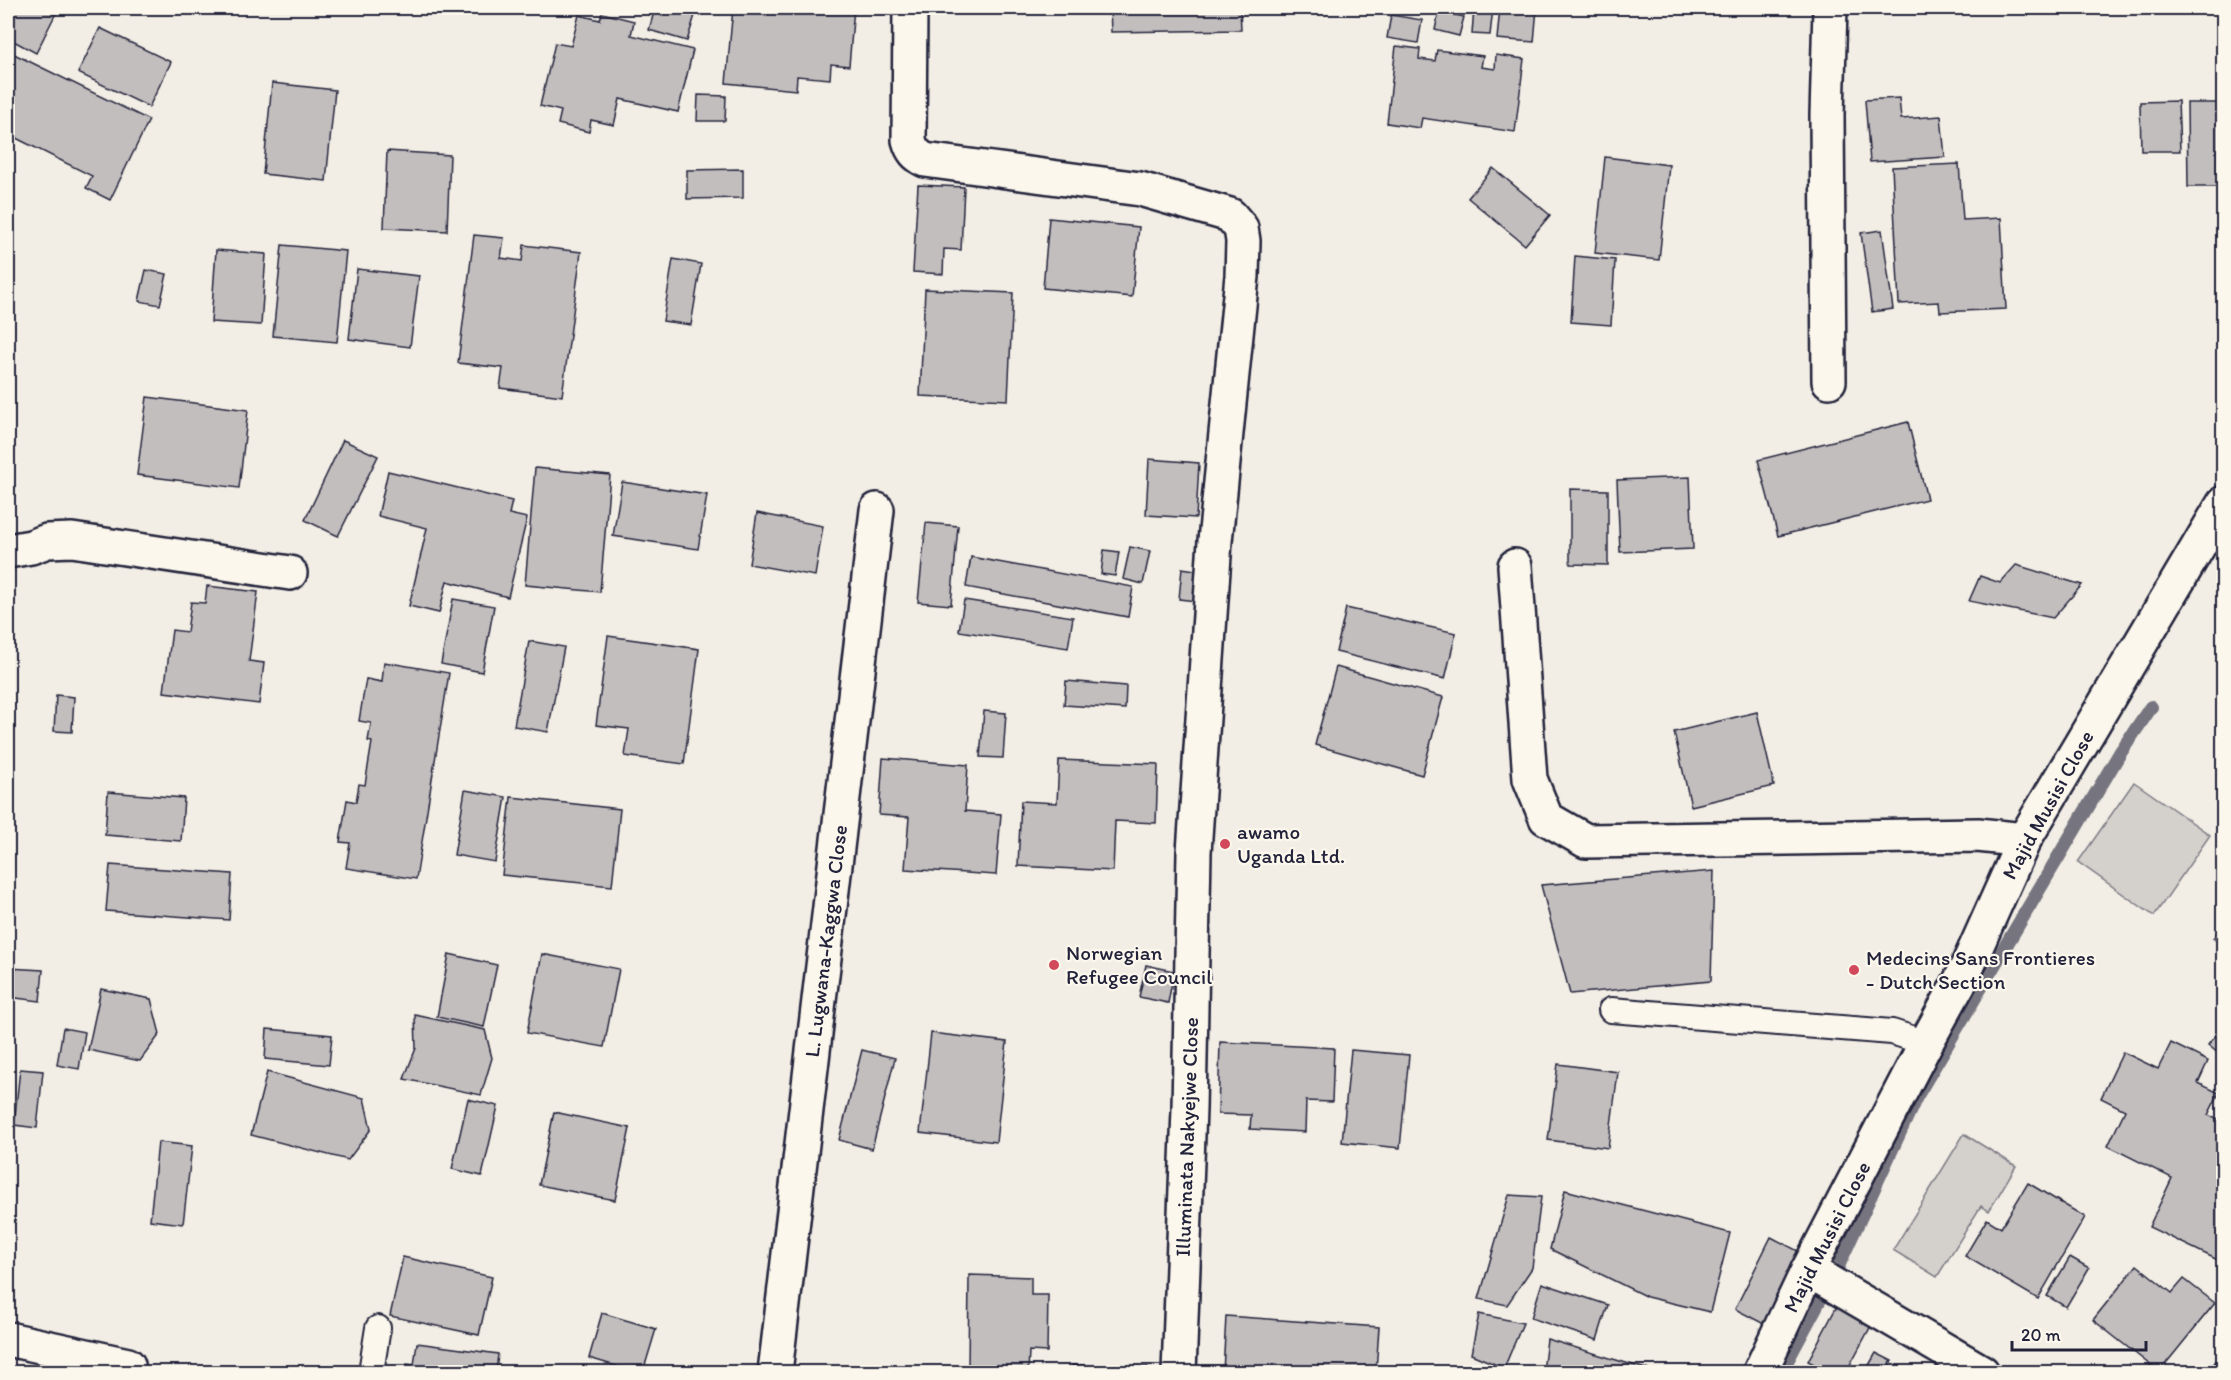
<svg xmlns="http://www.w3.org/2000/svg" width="2231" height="1380" font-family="Itim,sans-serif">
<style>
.green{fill:#d4d1cc;stroke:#7b7a84;stroke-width:1.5}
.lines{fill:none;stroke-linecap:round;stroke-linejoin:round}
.stream{stroke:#76747f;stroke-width:14}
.building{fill:#c2bebe;stroke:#22223b;stroke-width:1.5}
.lane-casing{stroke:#22223b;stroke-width:28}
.street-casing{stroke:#22223b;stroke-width:38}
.lane{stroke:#fbf7ec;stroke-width:24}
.street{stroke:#fbf7ec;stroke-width:33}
.poi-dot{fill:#d1495b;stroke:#fbf7ec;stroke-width:2}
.labels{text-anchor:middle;stroke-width:4.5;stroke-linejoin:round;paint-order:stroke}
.street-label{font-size:21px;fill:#22223b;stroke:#fbf7ec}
.poi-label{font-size:21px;fill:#22223b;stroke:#fbf7ec;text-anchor:start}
</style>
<rect width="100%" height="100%" fill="#f2eee5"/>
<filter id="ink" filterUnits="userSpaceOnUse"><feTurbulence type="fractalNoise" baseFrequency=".0167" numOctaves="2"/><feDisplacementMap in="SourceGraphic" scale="12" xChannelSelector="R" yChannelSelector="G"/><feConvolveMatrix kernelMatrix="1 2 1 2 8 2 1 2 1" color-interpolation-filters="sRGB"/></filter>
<g filter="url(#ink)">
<g class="green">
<path d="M2134,782L2210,835L2154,916L2078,862Z"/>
<path d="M1964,1134L2016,1166L1989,1211L1981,1206L1937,1277L1893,1250Z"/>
</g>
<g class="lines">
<path class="stream" d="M1781,1372L1838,1266L1916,1097L2120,753L2151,707"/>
</g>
<g class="building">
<path d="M8,8H49L57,11L36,53L8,38Z"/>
<path d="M655,8H683L696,12L687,41L649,30Z"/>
<path d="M733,8H854L849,66L831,64L830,79L797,76L796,90L726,83Z"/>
<path d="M1110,8H1240L1241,30L1111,32Z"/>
<path d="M1398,8H1426V13Z"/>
<path d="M1474,8H1493L1490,35L1472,34Z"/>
<path d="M1500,8H1537L1534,42L1497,39Z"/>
<path d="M1439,11L1464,17L1459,36L1435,30Z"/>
<path d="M602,13L634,21L631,35L693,50L678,112L620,99L614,125L591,120L589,132L558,124L561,111L540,106L555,43L571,46L579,15L600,20Z"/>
<path d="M1391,15L1422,20L1418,43L1387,38Z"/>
<path d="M100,28L171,62L149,107L78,73Z"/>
<path d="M1396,46L1420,49L1419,59L1435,61L1437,50L1483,56L1481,67L1495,69L1496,55L1524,59L1515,132L1422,118L1420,128L1387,123Z"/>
<path d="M8,51L149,120L110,200L86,188L92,176L8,134Z"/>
<path d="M272,83L335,90L326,181L263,174Z"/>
<path d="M698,95L726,96L725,121H697Z"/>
<path d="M1899,98L1901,119L1941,116L1945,157L1870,162L1865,100Z"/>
<path d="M2178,101L2180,151H2141L2140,102Z"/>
<path d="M2187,103H2224V187H2188Z"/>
<path d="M387,151L450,155L447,231L384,228Z"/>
<path d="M1605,157L1669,165L1659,260L1595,253Z"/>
<path d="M1959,164L1963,220L2001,218L2006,309L1940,312L1939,302L1899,304L1892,167Z"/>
<path d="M1493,168L1550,215L1525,245L1468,198Z"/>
<path d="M743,169V198L687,199V170Z"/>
<path d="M918,185L964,187L961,250L944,249L943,274L913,272Z"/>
<path d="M1049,218L1139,227L1132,297L1043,288Z"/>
<path d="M1882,230L1893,309L1872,312L1861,233Z"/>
<path d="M474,235L504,238L501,258L522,261L524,245L581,252L562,396L500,388L503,368L458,363Z"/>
<path d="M282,245L346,251L337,342L273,336Z"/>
<path d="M216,250L266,254L261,325L211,322Z"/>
<path d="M1575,256L1615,260L1611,325L1571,322Z"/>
<path d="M673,259L701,264L691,325L663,321Z"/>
<path d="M357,269L419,276L410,347L349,339Z"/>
<path d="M146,270L167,274L160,305L139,301Z"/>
<path d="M925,289L1013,293L1008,400L920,396Z"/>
<path d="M147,397L248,410L239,488L137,475Z"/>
<path d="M1908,422L1927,499L1778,536L1758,460Z"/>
<path d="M343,440L378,456L338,536L305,520Z"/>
<path d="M1149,459L1199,463L1196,518L1146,515Z"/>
<path d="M535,468L610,475L600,592L525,585Z"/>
<path d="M388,471L512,501L509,514L527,518L508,597L447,581L439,613L409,606L427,528L378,516Z"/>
<path d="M1690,477L1693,549L1620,552L1617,480Z"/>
<path d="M622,482L707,495L698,549L613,536Z"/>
<path d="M1570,489L1608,490V565L1570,564Z"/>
<path d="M757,513L823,526L815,576L749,564Z"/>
<path d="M926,523L958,526L951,605L918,602Z"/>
<path d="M1130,547L1150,551L1143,584L1123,579Z"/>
<path d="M1104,550L1119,552L1115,576L1101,574Z"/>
<path d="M971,557L1133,587L1128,617L966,587Z"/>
<path d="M2016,565L2082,585L2053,618L1969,601L1980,576L2000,583Z"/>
<path d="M1182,568L1208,572L1205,602L1179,599Z"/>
<path d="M207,586L258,592L249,661L264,663L259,704L164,692L172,630L187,632L191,602L205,603Z"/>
<path d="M453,599L494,606L482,672L441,664Z"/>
<path d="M964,600L1073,617L1068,648L959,631Z"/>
<path d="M1346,608L1456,633L1445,679L1336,652Z"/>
<path d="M608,636L699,649L684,764L625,756L629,729L596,725Z"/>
<path d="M529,641L564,647L548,732L514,726Z"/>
<path d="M384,662L449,673L416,879L346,868L350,843L340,842L347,800L356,802L359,784L365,785L372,742L368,741L371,723L359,721L366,679L382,682Z"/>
<path d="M1336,667L1443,697L1422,775L1315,745Z"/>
<path d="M1066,681L1126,686L1125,709L1064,705Z"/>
<path d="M56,695L74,697L72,732L54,731Z"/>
<path d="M984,711L1006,713L1003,758L980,757Z"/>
<path d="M1757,712L1774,786L1691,806L1674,732Z"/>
<path d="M883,758L968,765L965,811L1001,814L996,875L905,869L909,817L879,815Z"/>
<path d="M1059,760L1158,764L1156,823L1115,821L1113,871L1018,866L1021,801L1057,803Z"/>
<path d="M465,790L506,797L495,862L454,855Z"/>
<path d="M108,792L184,798L181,841L105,835Z"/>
<path d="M511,797L620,809L612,886L502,875Z"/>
<path d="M110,865L232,874L229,920L106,911Z"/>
<path d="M1714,871L1711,981L1570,994L1541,885Z"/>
<path d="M2224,926V947L2213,938Z"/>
<path d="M449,954L497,965L484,1027L437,1017Z"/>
<path d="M542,954L619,969L604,1047L527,1033Z"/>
<path d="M1146,965L1174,971L1168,1003L1139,997Z"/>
<path d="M8,968L43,970L40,1001L8,997Z"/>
<path d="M101,989L151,999L160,1034L140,1061L88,1050Z"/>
<path d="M415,1015L485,1030L492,1058L481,1095L404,1079L416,1048Z"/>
<path d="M2224,1025V1058L2208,1045Z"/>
<path d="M63,1028L85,1032L79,1069L57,1065Z"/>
<path d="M267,1029L332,1035L329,1065L265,1059Z"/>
<path d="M931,1033L1007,1042L996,1142L920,1133Z"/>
<path d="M1220,1042L1334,1048L1332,1102L1306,1101L1305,1132L1250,1129L1251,1115L1218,1114Z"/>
<path d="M2171,1043L2208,1061L2198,1083L2219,1093L2208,1115L2224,1123V1263L2149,1227L2172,1178L2108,1146L2125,1110L2101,1098L2123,1052L2158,1069Z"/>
<path d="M862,1050L895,1058L872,1149L839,1140Z"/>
<path d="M1351,1050L1409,1055L1400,1148L1342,1142Z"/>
<path d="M1558,1064L1618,1072L1608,1148L1548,1140Z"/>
<path d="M20,1069L43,1071L37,1128L14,1125Z"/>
<path d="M267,1072L364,1098L371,1129L348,1160L251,1135Z"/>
<path d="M468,1099L498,1106L482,1176L452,1169Z"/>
<path d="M554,1112L630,1128L615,1200L539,1185Z"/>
<path d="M158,1142L192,1146L183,1224L150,1220Z"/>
<path d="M2028,1183L2085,1217L2038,1299L1965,1256L1987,1219L2001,1228Z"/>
<path d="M1565,1190L1730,1233L1710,1312L1647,1297L1550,1249Z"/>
<path d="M1509,1195L1541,1197L1532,1268L1507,1305L1479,1299Z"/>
<path d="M1771,1237L1800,1252L1764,1324L1735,1309Z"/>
<path d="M403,1257L492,1277L479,1335L390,1316Z"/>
<path d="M2070,1257L2089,1268L2066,1307L2047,1296Z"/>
<path d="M2137,1265L2172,1293L2184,1279L2215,1303L2159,1372L2093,1320Z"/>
<path d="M969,1275L1031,1277V1295H1048L1047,1352L1029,1351L1028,1372H968Z"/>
<path d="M1542,1283L1608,1305L1597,1340L1531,1318Z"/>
<path d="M1837,1306L1872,1324L1846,1372H1829L1808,1361Z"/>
<path d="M602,1313L656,1329L643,1372H636L589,1358Z"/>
<path d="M1479,1314L1523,1323L1504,1368L1471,1354Z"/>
<path d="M1226,1316L1379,1327L1376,1372H1223Z"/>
<path d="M1547,1339L1656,1372H1543Z"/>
<path d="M417,1343L498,1354L496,1372H405L407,1364L414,1365Z"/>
<path d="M2224,1351V1372H2207Z"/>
<path d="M1876,1353L1892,1361L1885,1372H1865Z"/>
<path d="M1072,1365L1148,1367V1372H1072Z"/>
</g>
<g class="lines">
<defs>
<g id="lane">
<path d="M1611,1010L1892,1032L1926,1043"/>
<path d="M371,1372L378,1328"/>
</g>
<g id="street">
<path d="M910,8L909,140C912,151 916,155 925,160L1140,189L1230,215L1241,228L1243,241L1242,276L1215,541L1194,852L1189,1109L1179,1372"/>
<path d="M1829,381L1827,115L1830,8"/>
<path d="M8,551L31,547L47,541L72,540L290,573"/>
<path d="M1515,566L1530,779L1546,818L1586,841L1978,835L2024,840"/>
<path d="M1808,1270L1982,1372"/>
<path d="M8,1339L128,1365"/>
<path d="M775,1372L877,510"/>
<path d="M1760,1372L1808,1270L1926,1043L1964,974L2024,840L2224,503"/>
</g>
</defs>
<use href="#lane" class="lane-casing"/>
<use href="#street" class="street-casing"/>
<use href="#lane" class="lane"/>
<use href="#street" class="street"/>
</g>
</g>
<g class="poi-dot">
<circle cx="1225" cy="844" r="6"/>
<circle cx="1054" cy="965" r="6"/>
<circle cx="1854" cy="970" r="6"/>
</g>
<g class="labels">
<g class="street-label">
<text transform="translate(2048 805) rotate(-61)" y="7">Majid Musisi Close</text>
<text transform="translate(826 941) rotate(-83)" y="7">L. Lugwana-Kaggwa Close</text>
<text transform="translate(1187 1137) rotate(-88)" y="7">Illuminata Nakyejwe Close</text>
<text transform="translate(1827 1237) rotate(-63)" y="7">Majid Musisi Close</text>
</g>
<g class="poi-label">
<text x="1237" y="839">awamo<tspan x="1237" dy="24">Uganda Ltd.</tspan></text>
<text x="1066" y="960">Norwegian<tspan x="1066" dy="24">Refugee Council</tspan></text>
<text x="1866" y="965">Medecins Sans Frontieres<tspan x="1866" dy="24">- Dutch Section</tspan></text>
</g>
</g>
<rect width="2231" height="1380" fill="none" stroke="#fbf7ec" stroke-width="30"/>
<rect x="15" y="15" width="2201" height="1350" fill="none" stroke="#22223b" stroke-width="2" filter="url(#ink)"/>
<path d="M2012 1341v9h134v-9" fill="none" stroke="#22223b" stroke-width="3"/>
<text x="2021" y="1341" font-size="18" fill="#22223b" stroke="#fbf7ec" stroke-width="4.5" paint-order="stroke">20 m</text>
</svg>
